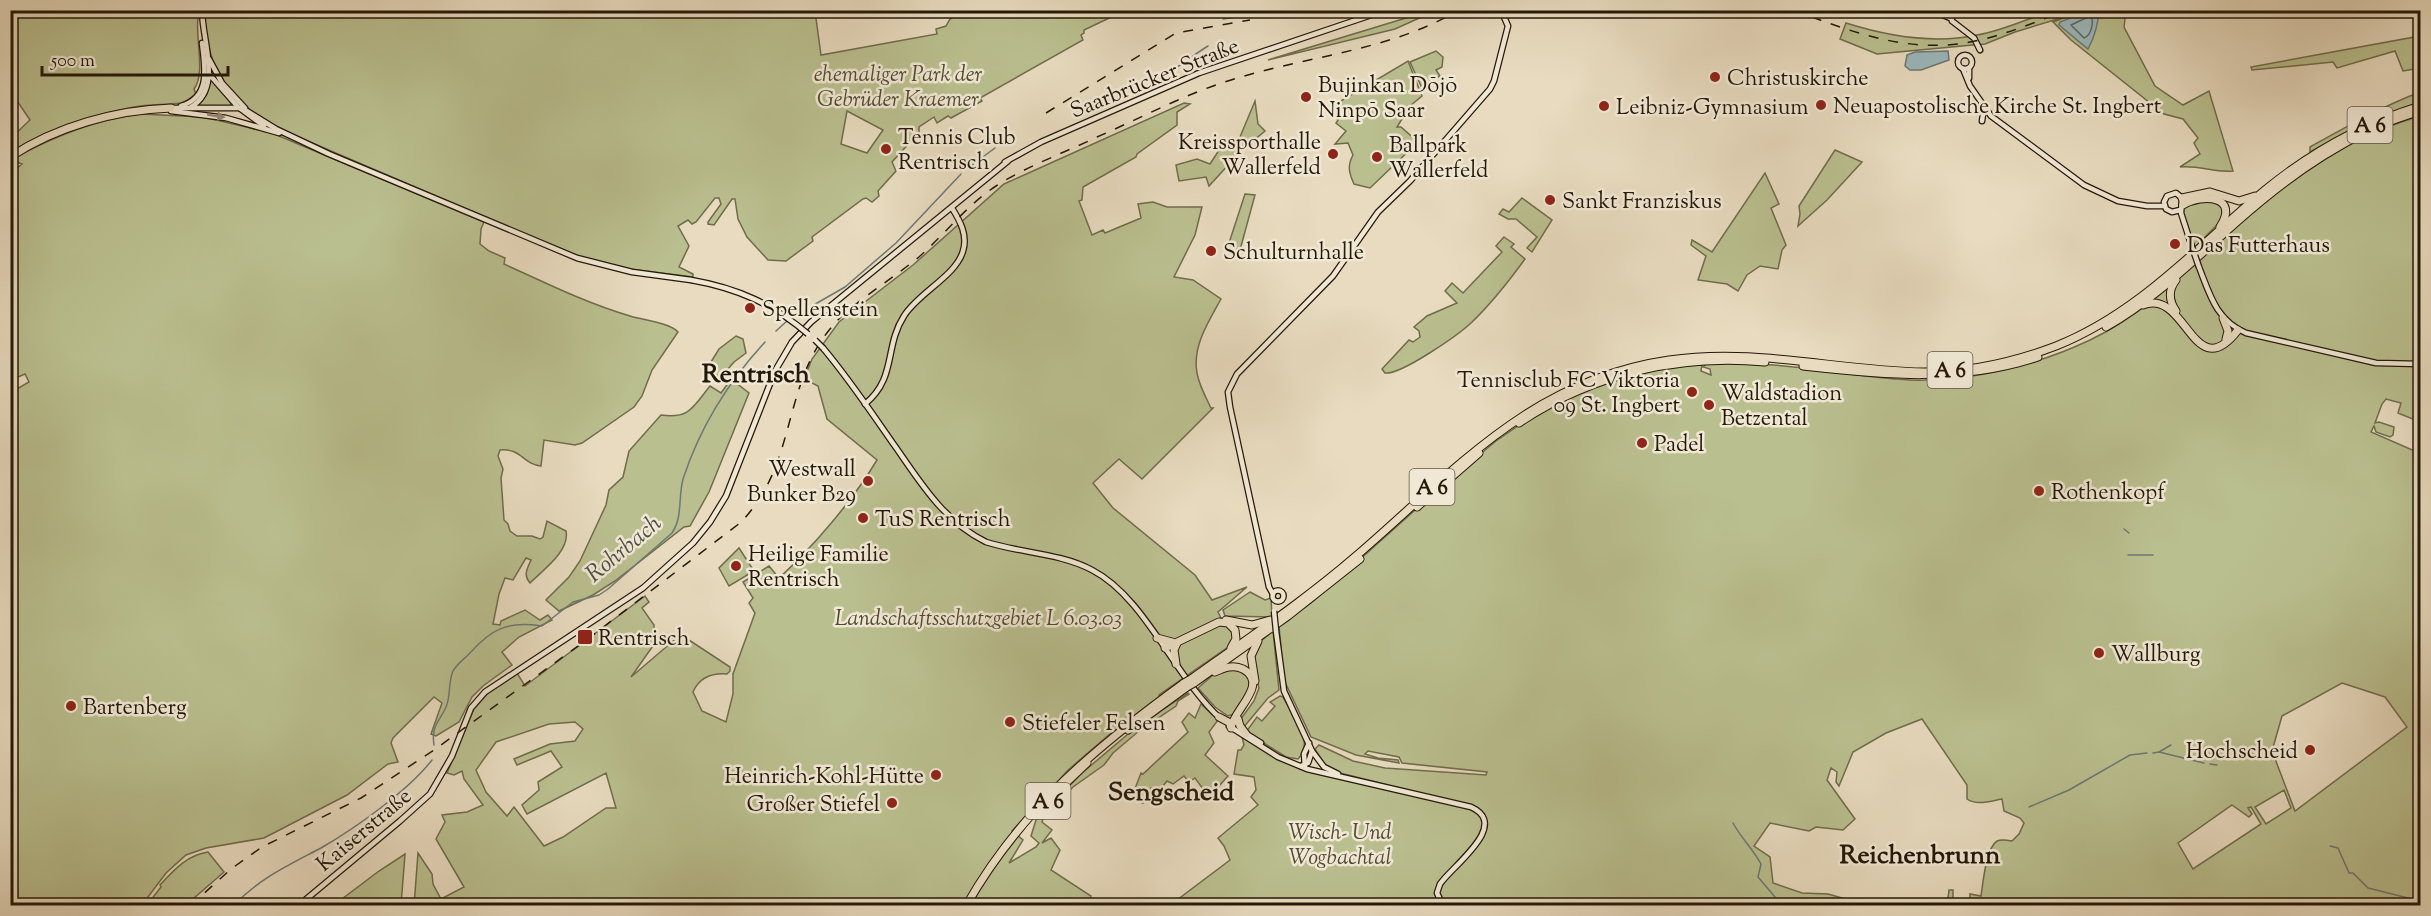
<svg xmlns="http://www.w3.org/2000/svg" width="2431" height="916" font-family="'Sorts Mill Goudy',serif">
<style>
.green{fill:#babf8f;stroke:#6f6c4c;stroke-width:1.5;fill-rule:evenodd}
.water{fill:#9cb8bd;stroke:#6c7875;stroke-width:1.5}
.lines{fill:none;stroke-linecap:round;stroke-linejoin:round}
.shore{stroke:#606862;stroke-width:1.5}
.stream{stroke:#6c7875;stroke-width:1.5}
.secondary-casing{stroke:#241808;stroke-width:7}
.highway-casing{stroke:#241808;stroke-width:9}
.secondary{stroke:#f0e8d5;stroke-width:4.5}
.highway{stroke:#e8dbbf;stroke-width:7}
.rail{stroke:#241808;stroke-width:1.5;stroke-dasharray:10 10;stroke-linecap:butt}
.secondary-bridge-casing{stroke:#241808;stroke-width:7;stroke-linecap:butt}
.highway-bridge-casing{stroke:#241808;stroke-width:9;stroke-linecap:butt}
.secondary-bridge{stroke:#f0e8d5;stroke-width:4.5}
.highway-bridge{stroke:#e8dbbf;stroke-width:7}
.oneway{fill:#948a79}
.poi-dot{fill:#8f2418;stroke:#f0e8d5;stroke-width:2}
.labels{text-anchor:middle;stroke-width:5;stroke-linejoin:round;paint-order:stroke}
.shield{fill:#f0e8d5;stroke:#615646;stroke-width:1.5}
.shield-label{font-size:21px;font-weight:bold;fill:#241808}
.park-label{font-size:22px;font-style:italic;fill:#514a30;stroke:#f0e8d5}
.street-label{font-size:22px;fill:#241808;stroke:#f0e8d5}
.poi-label{font-size:22px;fill:#241808;stroke:#f0e8d5;text-anchor:start}
.water-label{font-size:24px;font-style:italic;fill:#4e5047;stroke:#f0e8d5}
.quarter-label{font-size:26px;font-weight:bold;fill:#241808;stroke:#f0e8d5}
</style>
<rect width="100%" height="100%" fill="#e8dbbf"/>
<filter id="stains"><feTurbulence type="fractalNoise" baseFrequency=".00333" numOctaves="4"/><feColorMatrix values="0 0 0 0 .2 0 0 0 0 .09 0 0 0 0 .02 0 0 0 .5 -.17"/></filter>
<radialGradient id="worn" r=".72"><stop offset=".6" stop-color="#630" stop-opacity="0"/><stop offset="1" stop-color="#630" stop-opacity=".3"/></radialGradient>
<g class="green">
<path d="M11,11H199C193,32 207,72 194,89L196,94L187,101L181,103C165,105 149,104 134,107C92,115 46,130 11,154V138L30,120L11,92Z"/>
<path d="M204,11H815L821,55L937,34L936,29L946,26L950,19L963,11H1124L1084,30V33L1081,35L1083,40L980,98L982,101L951,118L948,116L937,123L934,117L919,127V140L913,139L892,162L896,171L878,191L879,196L872,202L866,198L863,199L812,237L813,241L786,261L768,260L747,237L738,219L735,199H732L714,225L708,224V222L721,204L719,198H715L696,222L692,224L688,220L678,226L689,246L679,267L693,274V277L622,268L574,255L282,130C225,98 209,75 204,11ZM847,111L883,130L867,153L841,144Z"/>
<path d="M1425,11H1435L1395,29L1268,60L1406,18Z"/>
<path d="M2051,11H2126L2124,27L2155,86L2183,105L2209,91L2233,171C2215,173 2199,165 2180,167L2200,154L2194,143L2198,138L2183,119L2164,114L2071,40L2053,22L2071,15L2015,32L1985,44L1973,45L1877,54L1840,39L1846,23C1887,36 1934,44 1977,35C2002,31 2027,19 2051,11Z"/>
<path d="M2420,36V68L2403,71L2395,51L2337,68L2333,62L2252,70L2251,67Z"/>
<path d="M1436,51L1443,57L1442,67L1436,70L1440,76L1421,86L1410,62Z"/>
<path d="M1408,61L1422,96L1410,106L1397,127H1401L1418,142L1370,188L1354,184C1349,173 1347,166 1353,155L1348,143L1335,144L1346,131L1336,123L1338,120L1329,108Z"/>
<path d="M211,78L231,103L230,106H200L199,103L207,94Z"/>
<path d="M2420,92V102L2360,126L2310,152V147C2346,127 2381,107 2420,92Z"/>
<path d="M1255,101L1258,124L1265,131L1241,151L1209,186L1206,177L1179,181L1176,165L1197,159L1210,164L1221,147L1235,149Z"/>
<path d="M1184,103L1190,104L1177,112V125L1137,154L1136,157L1083,187L1082,200L1079,201L1092,235L1103,230L1105,233L1141,218L1138,204L1153,202L1167,207H1202L1195,235L1174,277L1193,280L1221,299C1209,321 1192,346 1197,373C1199,385 1206,398 1211,408H1213L1142,479L1119,459L1093,483L1113,508L1195,575L1212,600L1247,587L1218,612L1224,624L1235,634L1231,645L1159,695V699L1110,734L1068,770L1012,831L1023,840L1009,863L1036,847L1039,843L1031,836L1036,820L1082,773L1134,729L1188,693L1189,694L1178,701L1176,706L1139,731L1113,753L1104,765L1073,787L1043,819L1042,822L1052,830L1042,843L1051,838L1060,850L1051,870L1091,896L1087,905L414,906L418,853L432,874L433,884L441,899L464,887L436,839L445,822L442,815L467,812L483,805L464,779L462,771L454,775L447,773L474,709L489,692L517,673L525,686L645,596L649,602L642,608L654,625L655,643L631,677L679,636L686,638L730,667V671L727,674C712,673 699,678 693,692L702,711L726,722L733,694V674L755,613L749,603L753,598L743,582L769,566L779,578C814,546 853,500 877,460L827,419L818,386L804,379L812,359L839,322L913,265L1004,184ZM575,722L583,729L575,741L550,744L514,759L517,765L551,751L562,767L538,782L539,790L522,805L527,814L606,773L616,808H606L563,837L544,846L514,807L507,816L486,792L476,770L496,742L549,724Z"/>
<path d="M140,114L203,117L272,133L484,222L481,229L480,244L489,251L505,258L504,264C546,283 586,303 630,316C643,320 670,323 678,332L652,370L642,396L634,407L582,443L575,445L544,440L541,466C522,464 522,448 500,450L498,456L503,469L501,478L504,520L508,524L510,531L517,536H532L540,539L543,537L547,521L566,531C570,551 543,570 530,583C523,575 527,569 531,560L526,558L513,580L505,578L499,594L493,624L500,625L501,621L525,610L540,620L548,615L552,620L519,637L502,652L512,665L483,686L472,697L459,722L436,736L431,734L442,703L434,697L393,738L391,743L398,762L388,764L347,795L264,838L206,848L186,855L166,873L142,905H11L10,393L29,382L25,374L11,380L10,174L22,164L11,160C52,137 93,120 140,114Z"/>
<path d="M2420,116V422L2398,413L2401,403L2386,399L2382,404L2375,423L2379,422L2394,427L2393,435L2390,437L2376,432L2374,426L2371,432L2419,453L2420,450V905H1938V902L1948,898L1949,890H1953V901L1970,903V894L1981,896C1983,883 1986,848 1997,841C2001,839 2007,840 2012,841L2019,834L2024,823L2020,818L2004,811L2002,799C1990,801 1977,806 1967,799V785L1922,719L1886,733L1853,752L1839,786L1836,782L1837,772L1831,768L1827,780L1855,819L1843,830L1816,827L1809,831L1770,823L1754,846L1770,857L1773,883L1802,893L1828,894L1867,905L1169,906L1230,860L1224,846L1218,838L1258,805L1251,797L1256,790L1254,777L1234,774L1238,750H1241L1244,745L1242,737L1303,768L1348,781L1448,800L1340,773L1325,765L1315,749L1319,745L1353,761L1385,768L1486,775L1487,772L1402,763L1399,757L1368,751L1365,754L1378,758L1398,760L1399,763L1356,755L1311,737L1284,680L1279,626L1311,603L1442,486L1496,441L1538,412L1591,386L1653,370L1702,364L1701,371L1711,375L1710,369L1703,367L1707,363C1732,363 1758,363 1784,366C1826,370 1867,378 1910,380C1970,382 2035,366 2090,340C2147,313 2189,268 2235,226C2289,177 2351,136 2420,116ZM2342,683L2385,697L2407,727L2295,811L2272,751L2282,716ZM2284,790L2291,808L2266,824L2255,807ZM2232,805L2249,817L2252,814L2248,808L2251,807L2261,824L2193,869L2178,843Z"/>
<path d="M1835,150L1862,162L1827,200L1798,226L1800,214L1799,206Z"/>
<path d="M1765,173L1779,204L1771,208L1786,245L1782,250L1778,269L1760,266L1747,275L1738,291L1727,284L1698,280L1706,256L1691,245L1692,240L1712,252Z"/>
<path d="M1245,194L1255,195L1240,250L1228,246Z"/>
<path d="M1522,198L1552,220L1532,252L1527,248L1537,237L1516,219H1508L1499,214L1503,209L1509,212Z"/>
<path d="M2217,201L2223,209L2221,221L2195,247L2182,210L2189,203Z"/>
<path d="M1504,237L1514,244L1511,247L1525,259C1509,281 1491,304 1471,323C1458,335 1401,375 1385,373L1382,369L1409,340L1413,342L1420,337L1419,331L1414,327L1427,316L1457,303L1445,291L1452,283L1463,293L1502,252L1496,246Z"/>
<path d="M736,336L743,339L746,353L734,362L721,377L706,370L719,349Z"/>
<path d="M731,379L749,393L709,492L690,526L684,527L615,581L593,595L559,611L546,600L569,577L580,561L606,505L609,490L623,477L629,451L661,415C690,419 693,407 710,386L721,393Z"/>
<path d="M739,548L754,571L729,586L719,568Z"/>
<path d="M1250,592L1265,600L1271,598L1272,617L1225,616L1223,610Z"/>
<path d="M1273,631L1279,690L1268,698L1243,728L1240,720L1254,701L1259,688L1253,666L1255,646Z"/>
<path d="M1234,668L1248,676L1251,689L1234,714L1228,716L1215,707L1198,688L1213,675Z"/>
<path d="M1280,696L1283,697C1291,714 1316,741 1298,759L1286,757L1246,732L1257,717L1262,721L1275,706L1270,702Z"/>
<path d="M1201,704L1218,720L1209,732L1214,743L1205,755L1228,776L1209,797L1195,778L1189,782L1184,776L1173,784L1167,781L1159,791L1151,788L1143,803L1131,799L1141,773L1143,774L1188,732L1182,722L1189,713L1195,718Z"/>
<path d="M208,852L224,872L186,905H147L161,887L160,885C174,870 187,855 208,852Z"/>
<path d="M405,854L401,905H334L379,871Z"/>
</g>
<g class="water">
<path d="M2091,10L2099,11C2098,25 2095,36 2088,49L2059,25L2060,22Z"/>
<path d="M1948,51L1949,60L1921,70H1910L1905,66L1907,55L1915,52Z"/>
</g>
<g class="lines">
<path class="shore" d="M2090,16C2095,21 2091,36 2084,38L2071,25Z"/>
<g class="stream">
<path d="M1223,19L1237,17L1240,10"/>
<path d="M1138,91C1162,81 1185,60 1208,46"/>
<path d="M972,165L995,148"/>
<path d="M791,318L845,287L896,243L961,174"/>
<path d="M776,331L787,321"/>
<path d="M2124,529L2129,533"/>
<path d="M2128,555H2153"/>
<path d="M434,745C431,725 439,723 446,707C451,696 448,682 453,671C456,665 464,659 469,654C492,628 508,621 542,626L573,602L599,595L608,589L672,533C683,517 678,497 683,479C700,427 728,382 765,342"/>
<path d="M2159,752L2171,745"/>
<path d="M2153,753L2159,752L2204,763"/>
<path d="M2210,764L2217,765"/>
<path d="M2029,807L2069,790L2130,755L2147,753"/>
<path d="M1733,823C1741,838 1753,849 1761,864L1758,877L1781,904L1785,906"/>
<path d="M2330,846L2338,848L2349,873H2353L2368,888L2420,901"/>
<path d="M233,906C260,878 287,866 321,848C354,829 408,791 432,760"/>
</g>
<defs>
<g id="secondary">
<path d="M1931,10L1950,18"/>
<path d="M1950,10L1952,21L1974,38L1980,50"/>
<circle cx="1965" cy="62" r="7"/>
<path d="M209,59L222,83L245,108"/>
<path d="M1969,68V78"/>
<path d="M1963,69L1970,86L1991,116L2084,185L2118,201L2147,206H2164"/>
<path d="M209,74L238,107L264,126"/>
<path d="M181,106C211,97 205,68 202,43"/>
<path d="M191,107C223,88 202,41 202,10"/>
<path d="M171,108H242L276,129L329,154L577,258L632,272L691,280"/>
<path d="M171,111L226,118L279,133"/>
<path d="M1982,121L1984,108"/>
<path d="M1005,162L1041,142L1199,73L1386,10"/>
<path d="M2180,210L2172,212L2166,209L2164,202L2167,196L2176,193L2182,198L2181,213L2192,247"/>
<path d="M2199,267C2210,295 2216,320 2246,333L2376,363L2420,364"/>
<path d="M823,348C850,380 873,415 897,449C922,485 945,522 986,542C1020,553 1060,553 1092,570C1145,597 1175,678 1221,719"/>
<path d="M865,404C897,378 884,347 904,316C918,293 956,276 963,251C968,235 960,221 952,208"/>
<circle cx="1278" cy="596" r="5.5"/>
<path d="M1273,594L1269,587L1230,407L1228,392L1237,374L1333,276L1378,212L1410,181L1490,89L1494,81L1508,26L1501,10"/>
<path d="M1276,631L1284,691L1312,751L1308,763L1301,766"/>
<path d="M1229,726L1278,757L1307,769L1471,807C1511,825 1452,866 1440,884L1437,893L1443,906"/>
<path d="M1245,733L1261,743"/>
<path d="M1312,751L1324,767L1338,774"/>
<path d="M1305,767L1304,754L1309,743"/>
<path d="M298,906L400,821L430,794L452,756L471,708L485,692L643,588L693,543L710,522L726,496L775,371L792,342L811,322L1008,161"/>
</g>
<g id="highway">
<path d="M10,157C57,126 116,110 171,108"/>
<path d="M2182,198L2210,192L2239,201L2255,196"/>
<path d="M2183,205C2203,193 2240,196 2220,227"/>
<path d="M2176,280C2168,290 2169,301 2176,311"/>
<path d="M2143,305C2187,288 2193,388 2238,330"/>
<path d="M2223,318L2228,331L2226,339"/>
<path d="M2106,327C2155,299 2195,259 2238,221C2292,173 2351,132 2420,111"/>
<path d="M1803,366C1883,375 1960,383 2038,357"/>
<path d="M1519,423C1592,374 1678,354 1765,362"/>
<path d="M1417,507L1479,453"/>
<path d="M1226,620L1252,625L1270,620"/>
<path d="M1157,638L1172,642"/>
<path d="M1165,648L1219,622L1228,623L1235,630L1236,639L1231,648"/>
<path d="M1176,664L1174,650L1177,643"/>
<path d="M1215,672C1224,668 1233,664 1243,669C1270,684 1233,710 1231,728"/>
<path d="M1191,679C1247,639 1304,601 1356,556C1456,470 1531,380 1669,360C1755,347 1839,371 1924,372C1969,372 2014,362 2056,346C2139,313 2198,246 2265,190C2310,153 2364,123 2420,106"/>
<path d="M1255,681L1251,656L1258,641"/>
<path d="M1194,683L1288,616L1360,559"/>
<path d="M1219,717L1232,724"/>
<path d="M1238,719L1240,726L1246,734"/>
<path d="M1128,730L1187,687"/>
<path d="M1067,782L1087,763"/>
<path d="M966,906C1021,809 1096,747 1184,683"/>
</g>
</defs>
<use href="#secondary" class="secondary-casing"/>
<use href="#highway" class="highway-casing"/>
<use href="#secondary" class="secondary"/>
<use href="#highway" class="highway"/>
<g class="rail">
<path d="M1793,10C1855,33 1913,56 1980,40C2010,33 2038,21 2067,10"/>
<path d="M1257,17L1276,10"/>
<path d="M1046,113L1176,33L1250,20"/>
<path d="M190,906L231,869L262,847L361,798L434,750L585,641L740,523C801,462 779,376 842,316C866,294 895,277 920,256C946,233 967,205 996,186C1027,166 1064,153 1097,137C1141,118 1185,94 1231,80C1306,56 1390,51 1459,10"/>
</g>
<defs>
<g id="secondary-bridge">
<path d="M2192,247L2199,267"/>
<path d="M691,280C737,288 773,304 808,334"/>
<path d="M815,340L823,348"/>
<path d="M1274,611L1276,631"/>
</g>
<g id="highway-bridge">
<path d="M1184,683L1191,679"/>
<path d="M1187,687L1194,683"/>
</g>
</defs>
<use href="#secondary-bridge" class="secondary-bridge-casing"/>
<use href="#highway-bridge" class="highway-bridge-casing"/>
<use href="#secondary-bridge" class="secondary-bridge"/>
<use href="#highway-bridge" class="highway-bridge"/>
</g>
<defs><path id="oneway-solid" d="M-6-.8H1V-3.2L6.5 0L1 3.2V.8H-6Z" transform="scale(1.5)"/></defs>
<use class="oneway" href="#oneway-solid" transform="translate(216 116) rotate(9)"/>
<g class="poi-dot">
<circle cx="1715" cy="77" r="6"/>
<circle cx="1306" cy="97" r="6"/>
<circle cx="1821" cy="105" r="6"/>
<circle cx="1604" cy="106" r="6"/>
<circle cx="886" cy="149" r="6"/>
<circle cx="1333" cy="154" r="6"/>
<circle cx="1377" cy="157" r="6"/>
<circle cx="1550" cy="200" r="6"/>
<circle cx="2175" cy="244" r="6"/>
<circle cx="1211" cy="251" r="6"/>
<circle cx="750" cy="308" r="6"/>
<circle cx="1692" cy="392" r="6"/>
<circle cx="1709" cy="405" r="6"/>
<circle cx="1642" cy="443" r="6"/>
<circle cx="868" cy="481" r="6"/>
<circle cx="2039" cy="491" r="6"/>
<circle cx="863" cy="518" r="6"/>
<circle cx="736" cy="566" r="6"/>
<rect x="577" y="629" width="16" height="16" rx="3"/>
<circle cx="2099" cy="653" r="6"/>
<circle cx="71" cy="706" r="6"/>
<circle cx="1010" cy="722" r="6"/>
<circle cx="2310" cy="750" r="6"/>
<circle cx="936" cy="775" r="6"/>
<circle cx="892" cy="803" r="6"/>
</g>
<g class="labels">
<g class="shield">
<rect x="2347.5" y="107" width="45" height="36" rx="4.5"/>
<rect x="1927.5" y="352" width="45" height="36" rx="4.5"/>
<rect x="1409.5" y="469" width="45" height="36" rx="4.5"/>
<rect x="1025.5" y="783" width="45" height="36" rx="4.5"/>
</g>
<g class="shield-label">
<text x="2370" y="132">A 6</text>
<text x="1950" y="377">A 6</text>
<text x="1432" y="494">A 6</text>
<text x="1048" y="808">A 6</text>
</g>
<g class="park-label">
<text x="898" y="81">ehemaliger Park der<tspan x="898" dy="25">Gebrüder Kraemer</tspan></text>
<text x="978" y="625">Landschaftsschutzgebiet L 6.03.03</text>
<text x="1340" y="839">Wisch- Und<tspan x="1340" dy="25">Wogbachtal</tspan></text>
</g>
<g class="street-label">
<text transform="translate(1154 77) rotate(-22)" y="8">Saarbrücker Straße</text>
<text transform="translate(363 829) rotate(-40)" y="8">Kaiserstraße</text>
</g>
<g class="poi-label">
<text x="1727" y="85">Christuskirche</text>
<text x="1318" y="92">Bujinkan Dōjō<tspan x="1318" dy="25">Ninpō Saar</tspan></text>
<text x="1833" y="113">Neuapostolische Kirche St. Ingbert</text>
<text x="1616" y="114">Leibniz-Gymnasium</text>
<text x="898" y="144">Tennis Club<tspan x="898" dy="25">Rentrisch</tspan></text>
<text x="1321" y="149" text-anchor="end">Kreissporthalle<tspan x="1321" dy="25">Wallerfeld</tspan></text>
<text x="1389" y="152">Ballpark<tspan x="1389" dy="25">Wallerfeld</tspan></text>
<text x="1562" y="208">Sankt Franziskus</text>
<text x="2187" y="252">Das Futterhaus</text>
<text x="1223" y="259">Schulturnhalle</text>
<text x="762" y="316">Spellenstein</text>
<text x="1680" y="387" text-anchor="end">Tennisclub FC Viktoria<tspan x="1680" dy="25">09 St. Ingbert</tspan></text>
<text x="1721" y="400">Waldstadion<tspan x="1721" dy="25">Betzental</tspan></text>
<text x="1654" y="451">Padel</text>
<text x="856" y="476" text-anchor="end">Westwall<tspan x="856" dy="25">Bunker B29</tspan></text>
<text x="2051" y="499">Rothenkopf</text>
<text x="875" y="526">TuS Rentrisch</text>
<text x="748" y="561">Heilige Familie<tspan x="748" dy="25">Rentrisch</tspan></text>
<text x="598" y="645">Rentrisch</text>
<text x="2111" y="661">Wallburg</text>
<text x="83" y="714">Bartenberg</text>
<text x="1022" y="730">Stiefeler Felsen</text>
<text x="2298" y="758" text-anchor="end">Hochscheid</text>
<text x="924" y="783" text-anchor="end">Heinrich-Kohl-Hütte</text>
<text x="880" y="811" text-anchor="end">Großer Stiefel</text>
</g>
<g class="water-label">
<text transform="translate(623 548) rotate(-40)" y="8">Rohrbach</text>
</g>
<g class="quarter-label">
<text x="756" y="382">Rentrisch</text>
<text x="1171" y="800">Sengscheid</text>
<text x="1920" y="863">Reichenbrunn</text>
</g>
</g>
<rect width="2431" height="916" fill="none" stroke="#e8dbbf" stroke-width="36"/>
<rect x="12" y="12" width="2407" height="892" fill="none" stroke="#241808" stroke-width="3"/>
<rect x="18" y="18" width="2395" height="880" fill="none" stroke="#241808" stroke-width="1.5"/>
<path d="M42 66v9h186v-9" fill="none" stroke="#241808" stroke-width="3"/>
<text x="51" y="66" font-size="18" fill="#241808" stroke="#f0e8d5" stroke-width="4.5" paint-order="stroke">500 m</text>
<rect width="100%" height="100%" filter="url(#stains)"/>
<rect width="100%" height="100%" fill="url(#worn)"/>
</svg>
